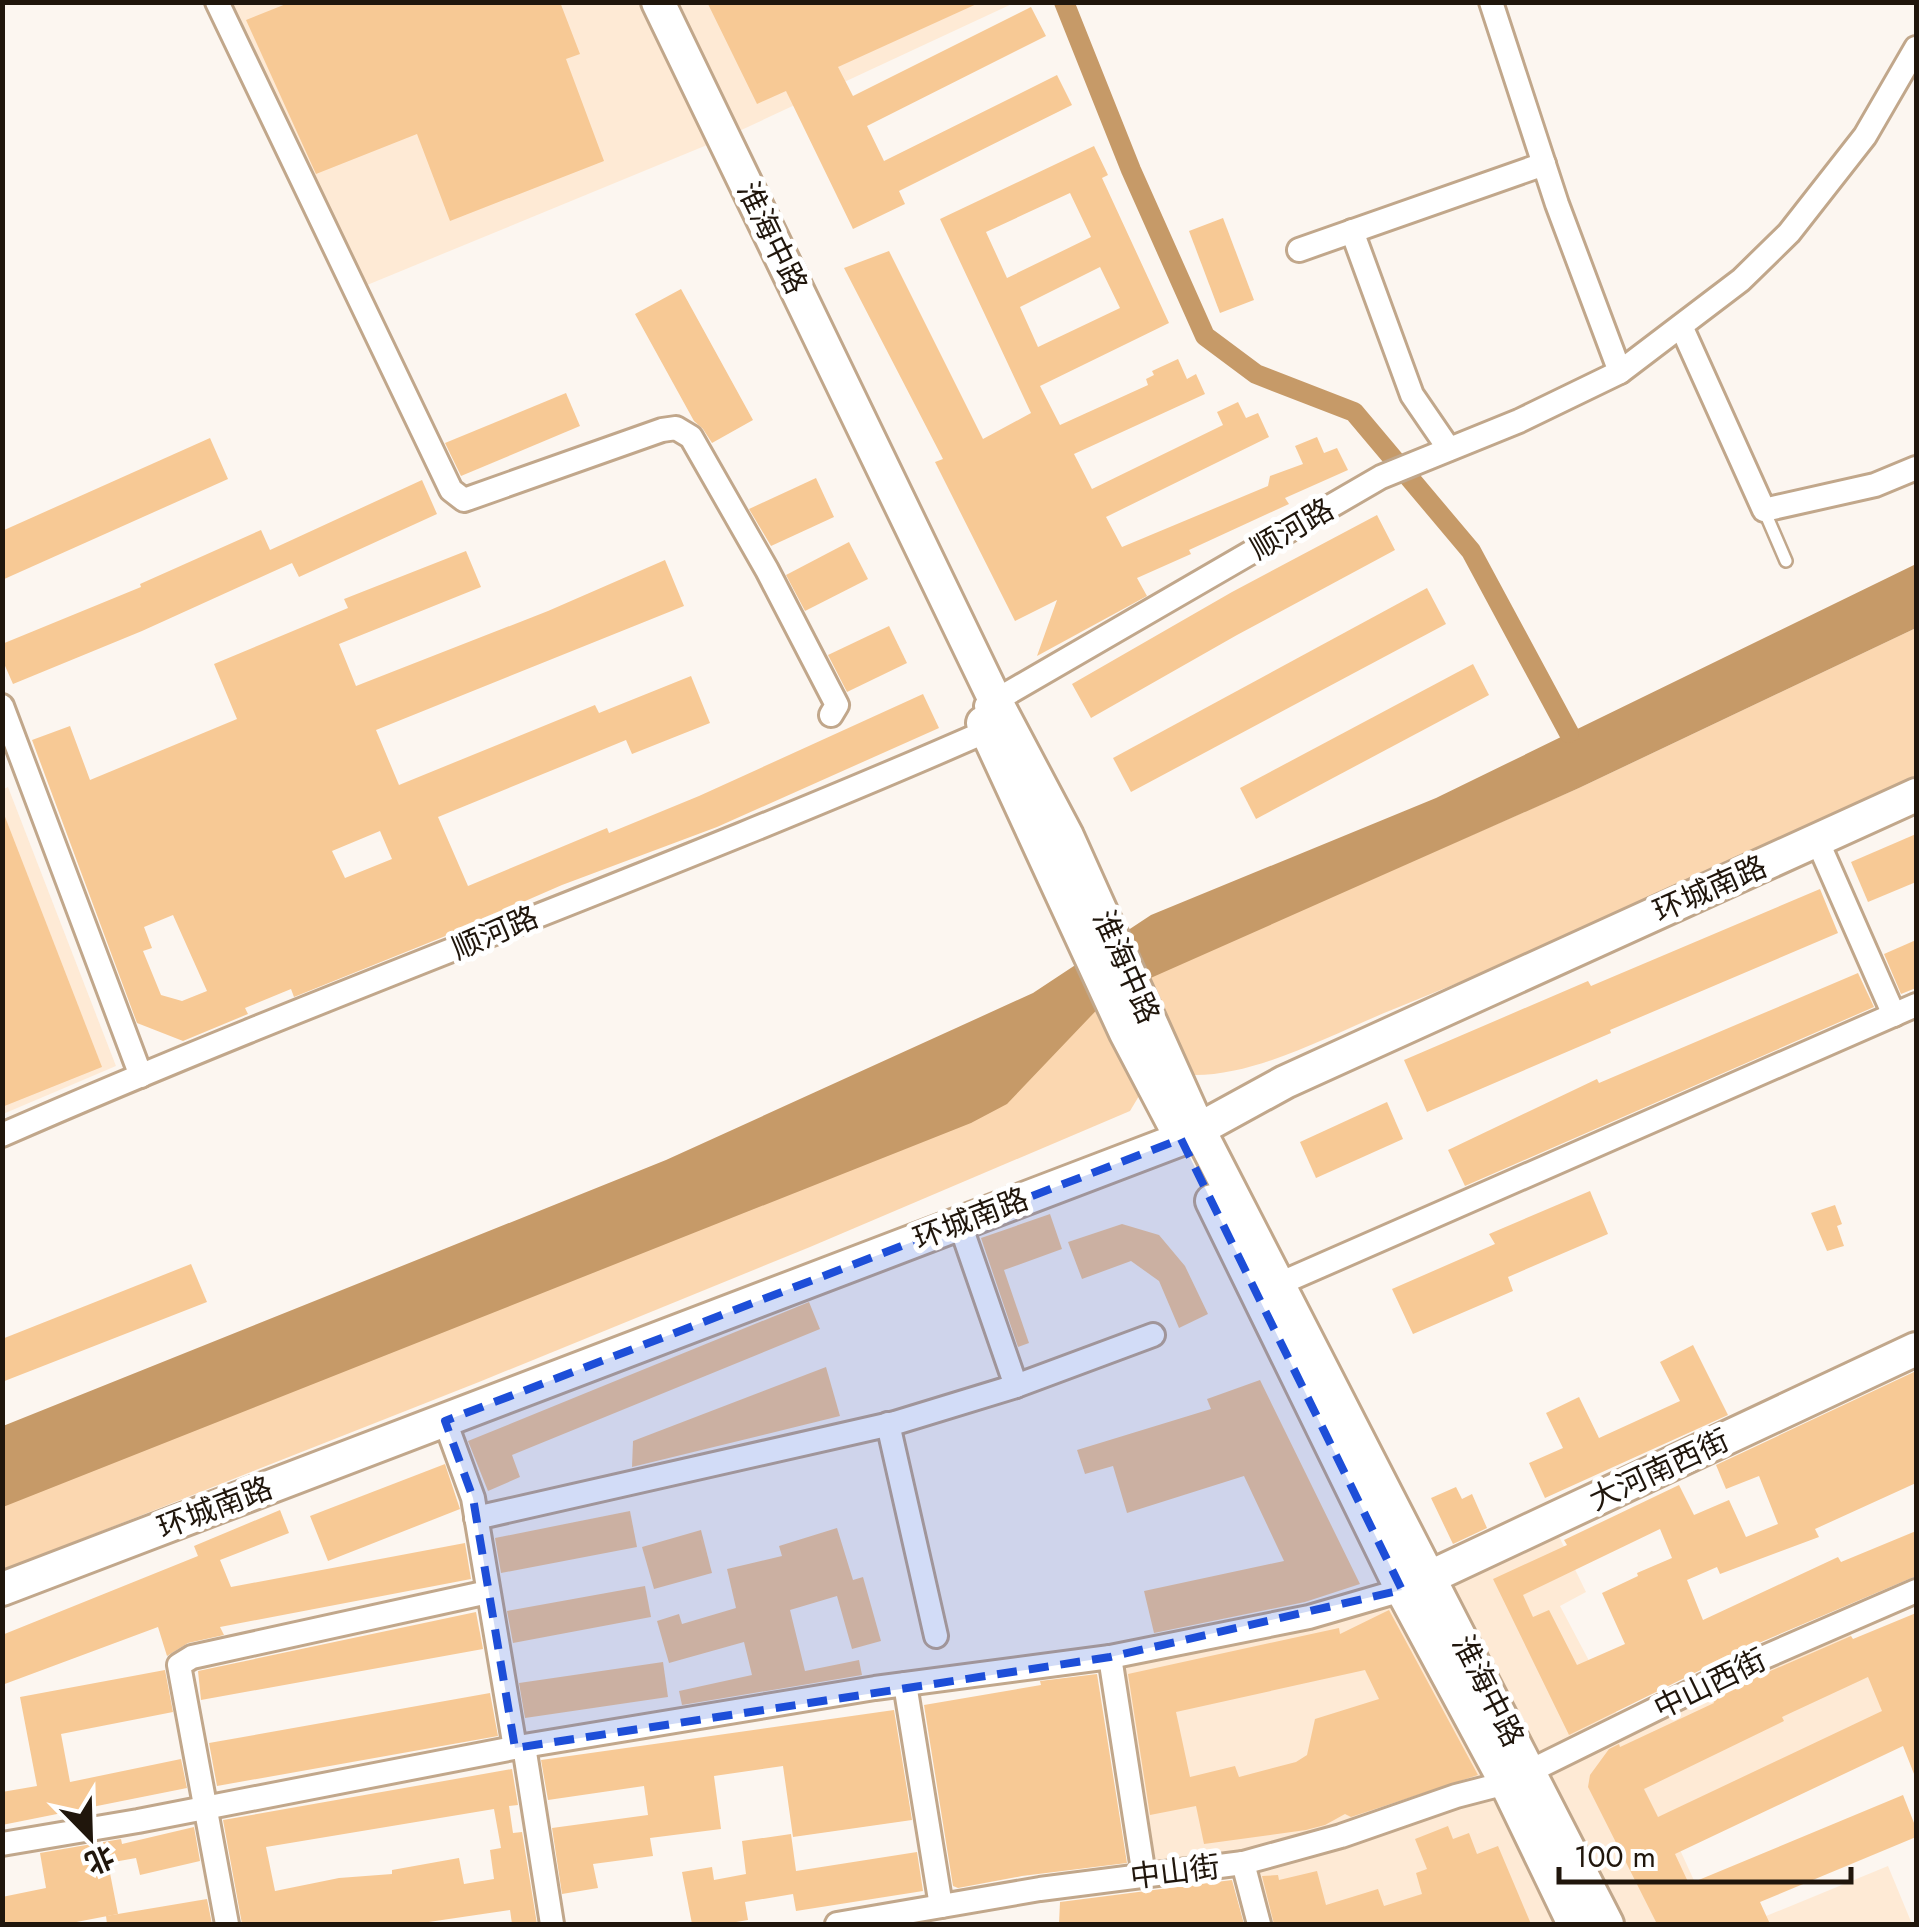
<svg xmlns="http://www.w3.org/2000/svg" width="1919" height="1927" font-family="Jost,'Noto Sans SC',sans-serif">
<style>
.built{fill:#feead5}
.green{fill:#fbd7b0}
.water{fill:#c69a68}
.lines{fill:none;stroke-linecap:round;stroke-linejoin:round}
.canal{stroke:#c69a68;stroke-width:20}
.building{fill:#f7c995;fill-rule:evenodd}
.lane-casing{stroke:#c1a78b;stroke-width:16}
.street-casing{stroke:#c1a78b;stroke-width:28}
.secondary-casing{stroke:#c1a78b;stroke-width:38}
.lane{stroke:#fff;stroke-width:11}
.street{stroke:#fff;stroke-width:22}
.secondary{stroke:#fff;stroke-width:32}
.marked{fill:#1d4ed8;fill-opacity:0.2;stroke:#1d4ed8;stroke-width:8;stroke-dasharray:20 12;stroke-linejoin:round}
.labels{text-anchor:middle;stroke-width:10;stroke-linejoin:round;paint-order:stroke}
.street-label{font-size:30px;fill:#20160c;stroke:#fff}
</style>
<rect width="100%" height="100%" fill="#fcf6f0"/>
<g class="built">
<path d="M217,3H1014L724,138L355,290Z"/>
<path d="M8,787L116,1066L3,1114L2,790Z"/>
<path d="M1551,1520L1586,1592L1560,1606L1623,1725L1845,1622L1869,1677L1883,1712L1664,1815L1714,1924H1607L1430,1577Z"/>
<path d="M1402,1590L1574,1924H1259L1243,1863L1144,1876L1110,1657Z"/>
<path d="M1888,1866L1912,1924H1746L1771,1914Z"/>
</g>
<g class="green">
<path d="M1916,628V780C1744,859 1570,938 1394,1009C1334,1033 1258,1076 1193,1075L1147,977L1579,788Z"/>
<path d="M1095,1004L1132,1066L1139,1096L1130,1111L810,1247L479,1382L3,1570V1495Z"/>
</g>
<path class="water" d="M1916,564V628L1579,788L1110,996L1007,1104L971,1123L3,1507V1426L666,1160L1033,993L1151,915L1436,798Z"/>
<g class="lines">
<path class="canal" d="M1064,2L1131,170L1205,336L1256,374L1354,412L1471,551L1569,733"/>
</g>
<g class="building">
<path d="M291,2H560L580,54L566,59L604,161L450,221L417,134L316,174L246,20Z"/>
<path d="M707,2H981L838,67L853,96L1031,7L1046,36L867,126L884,161L1057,75L1072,105L899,191L905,204L853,229L786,91L757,104Z"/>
<path d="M1094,146L1108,175L1102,178L1169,323L1040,386L1060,425L1148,385L1146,379L1154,375L1152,371L1178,359L1187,379L1196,374L1205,394L1074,454L1092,489L1223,425L1217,412L1238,402L1246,418L1258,413L1269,437L1106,517L1122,547L1268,486L1270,476L1303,464L1295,446L1317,437L1324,453L1337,448L1348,470L1285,498L1289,504L1189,550L1191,554L1137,578L1147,596L1037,656L1057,600L1015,621L935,462L943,459L844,268L889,251L983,439L1031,413L940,219ZM1070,193L1091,237L1007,278L986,232ZM1100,267L1120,308L1038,347L1020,307Z"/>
<path d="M1223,218L1254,300L1220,313L1189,231Z"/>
<path d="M681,289L753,420L712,443L703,429L694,421L635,314Z"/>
<path d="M566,393L580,426L461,476L445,443Z"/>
<path d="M210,438L228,479L2,580V531Z"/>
<path d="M816,478L834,517L771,546L749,509Z"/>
<path d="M422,480L437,514L299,577L292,563L142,631L13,684L2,659V644L141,587L140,584L261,530L270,550Z"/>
<path d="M1377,515L1395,550L1237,635L1091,718L1072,684L1232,592Z"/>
<path d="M849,542L868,579L805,611L786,575Z"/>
<path d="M466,551L481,587L339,644L356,686L548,611L665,560L684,606L376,730L399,785L595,705L599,713L691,676L710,723L632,754L626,740L438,817L468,886L607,828L609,833L699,796L923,694L939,728L717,827L562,885L443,937L294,997L291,989L245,1008L248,1014L183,1041L137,1023L32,740L70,726L90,780L237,719L214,664L348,608L344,599ZM380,831L392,859L345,878L332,851ZM173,915L207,991L182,1001L161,995L143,951L152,948L144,927Z"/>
<path d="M1427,588L1446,624L1131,792L1113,758Z"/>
<path d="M889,626L907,663L847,692L828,655Z"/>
<path d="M1473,664L1489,695L1256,819L1240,788Z"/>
<path d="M2,809L102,1067L2,1107Z"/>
<path d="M1916,834V882L1868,902L1851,862Z"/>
<path d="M1820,889L1838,933L1610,1030L1611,1033L1427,1112L1404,1060L1588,981L1591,986Z"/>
<path d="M1916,940V988L1901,994L1884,954Z"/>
<path d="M1858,973L1874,1007L1465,1186L1448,1150L1597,1079L1599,1083Z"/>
<path d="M1387,1102L1403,1139L1316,1178L1300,1142Z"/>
<path d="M1590,1191L1608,1234L1508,1277L1513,1291L1413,1334L1392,1289L1495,1244L1489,1234Z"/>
<path d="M1835,1205L1842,1224L1837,1226L1844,1246L1827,1251L1811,1213Z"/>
<path d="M1050,1214L1062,1249L1004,1270L1029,1343L1018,1347L981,1238Z"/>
<path d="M1122,1224L1159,1235L1185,1266L1208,1314L1179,1328L1159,1281L1131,1261L1082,1279L1068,1242Z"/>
<path d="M191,1264L207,1302L2,1382V1339Z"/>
<path d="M809,1302L820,1329L512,1455L520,1477L488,1491L468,1441Z"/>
<path d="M1693,1345L1728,1415L1545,1498L1529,1463L1563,1448L1546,1413L1579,1397L1599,1438L1680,1401L1660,1362Z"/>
<path d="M826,1367L840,1416L632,1467L633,1441Z"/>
<path d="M1916,1371V1483L1815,1529L1819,1537L1720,1574L1717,1567L1687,1580L1703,1620L1838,1557L1841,1562L1916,1531V1576L1733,1654L1569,1735L1493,1579L1567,1545L1564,1540L1679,1485L1694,1515L1729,1500L1746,1537L1778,1524L1759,1476L1726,1489L1716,1465ZM1660,1529L1672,1558L1637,1573L1638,1576L1602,1593L1625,1644L1577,1665L1549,1610L1533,1617L1523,1595Z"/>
<path d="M1260,1380L1360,1584L1305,1602L1154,1633L1144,1591L1284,1561L1244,1476L1127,1513L1113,1466L1085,1474L1077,1450L1211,1409L1207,1399Z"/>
<path d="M445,1464L460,1509L328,1561L310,1516Z"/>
<path d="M1456,1487L1462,1499L1472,1494L1487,1528L1453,1544L1431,1498Z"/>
<path d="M280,1510L289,1533L220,1560L231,1587L465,1543L471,1579L220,1627L224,1635L188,1643L167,1656L158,1627L2,1685V1635L198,1556L194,1546Z"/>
<path d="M630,1511L637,1547L501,1573L495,1538Z"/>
<path d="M837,1528L853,1580L863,1577L881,1641L852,1649L837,1596L790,1610L805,1671L859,1660L862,1675L682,1705L679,1691L752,1675L744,1642L669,1663L657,1621L679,1614L682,1624L736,1608L727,1569L782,1556L779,1546Z"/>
<path d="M701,1530L712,1573L654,1589L642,1547Z"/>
<path d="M645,1586L651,1617L513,1643L507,1611Z"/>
<path d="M1389,1610L1478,1775L1351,1817L1345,1814L1325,1825L1306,1830L1204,1844L1196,1806L1150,1815L1128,1674L1339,1628L1340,1634ZM1365,1670L1379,1699L1315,1719L1307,1755L1296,1762L1239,1777L1235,1766L1190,1777L1176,1712Z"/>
<path d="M476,1612L483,1649L201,1700L198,1671Z"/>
<path d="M1916,1613V1779L1903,1746L1675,1854L1689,1884L1903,1795L1916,1828V1837L1760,1902L1770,1924H1657L1588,1787L1590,1775L1609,1749L1619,1744L1620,1747L1714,1703L1712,1698L1745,1682L1851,1636L1853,1639ZM1868,1677L1882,1711L1658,1817L1644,1789L1784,1721L1782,1717Z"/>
<path d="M663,1662L668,1697L525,1718L519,1683Z"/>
<path d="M165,1670L173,1712L61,1734L70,1782L181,1759L187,1788L2,1825V1792L37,1786L20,1697Z"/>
<path d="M1097,1674L1127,1863L1022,1876L958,1888L953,1886L924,1705L1041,1685L1040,1681Z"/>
<path d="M490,1693L498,1736L217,1786L209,1743Z"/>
<path d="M894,1710L912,1820L793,1837L783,1766L714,1776L721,1829L650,1838L653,1856L593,1864L598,1888L562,1894L552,1828L648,1815L644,1786L548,1800L541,1760Z"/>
<path d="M512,1769L518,1805L509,1806L513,1833L522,1832L537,1924H512L510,1910L415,1924H242L223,1820ZM494,1809L501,1848L490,1850L494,1879L464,1884L459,1858L392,1870V1874L339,1878L275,1891L266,1847Z"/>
<path d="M1448,1826L1453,1839L1469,1833L1477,1854L1498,1846L1531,1924H1274L1262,1876L1278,1875L1279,1880L1317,1871L1326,1905L1378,1889L1384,1906L1422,1894L1416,1873L1427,1869L1415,1839Z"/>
<path d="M194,1827L200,1861L140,1875L136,1858L108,1863L118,1914L66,1924H2V1897L46,1888L40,1853L121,1839L122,1844Z"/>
<path d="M791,1834L796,1871L917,1852L923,1891L796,1911L793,1894L745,1902L748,1920L724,1924H692L682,1872L712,1867L714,1880L746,1874L742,1841Z"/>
<path d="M1232,1880L1244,1924H1059L1060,1902Z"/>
<path d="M207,1899L212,1924H107L106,1916Z"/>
</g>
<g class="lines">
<defs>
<path id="lane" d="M1764,510L1786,561"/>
<g id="street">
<path d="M217,2L451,490L464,500L662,430L676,428L691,437L767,570L837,705L831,715"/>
<path d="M1491,2L1557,204L1620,372"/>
<path d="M1352,231L1412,395L1449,449"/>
<path d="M1299,250L1544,164"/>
<path d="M1681,326L1764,510L1875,485L1916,468"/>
<path d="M2,706L141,1076"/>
<path d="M986,706L1381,477L1519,421L1620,372L1741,280L1789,233L1865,136L1916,48"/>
<path d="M1817,840L1894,1015"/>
<path d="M2,1135C327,992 662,874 987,731"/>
<path d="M1279,1284L1916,1005"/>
<path d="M1016,1386L1153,1335"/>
<path d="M445,1421L473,1498L515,1748"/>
<path d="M888,1424L936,1636"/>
<path d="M476,1518L895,1423L1016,1386L960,1224"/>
<path d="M1110,1657L1144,1876"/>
<path d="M905,1684L941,1906"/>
<path d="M524,1746L552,1924"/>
<path d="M2,1844L138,1821L524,1746L875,1688L1110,1657L1309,1617L1402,1590"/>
<path d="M1243,1863L1259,1924"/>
<path d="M227,1924L179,1665L192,1657L488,1592"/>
<path d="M837,1924L1040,1889L1243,1863L1341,1836L1456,1796L1506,1783L1739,1668L1916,1591"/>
</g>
<g id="secondary">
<path d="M658,2L995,700L1067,836L1199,1130L1607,1924"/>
<path d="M983,723L1126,1033L1179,1134"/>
<path d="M1212,1201L1402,1590L1506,1783L1574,1924"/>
<path d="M1411,1586L1916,1349"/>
<path d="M2,1589L1181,1139L1285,1082L1916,795"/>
</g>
</defs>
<use href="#lane" class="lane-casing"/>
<use href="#street" class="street-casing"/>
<use href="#secondary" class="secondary-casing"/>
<use href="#lane" class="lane"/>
<use href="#street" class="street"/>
<use href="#secondary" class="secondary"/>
</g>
<path class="marked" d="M1181,1139L1402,1590L1110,1657L515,1748L473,1498L445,1421Z"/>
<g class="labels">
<g class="street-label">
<text transform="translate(772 238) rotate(64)" y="10">淮海中路</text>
<text transform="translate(1292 529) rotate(-30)" y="10">顺河路</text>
<text transform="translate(1710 889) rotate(-24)" y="10">环城南路</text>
<text transform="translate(495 933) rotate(-23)" y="10">顺河路</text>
<text transform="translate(1126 967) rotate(66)" y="10">淮海中路</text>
<text transform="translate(971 1219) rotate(-21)" y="10">环城南路</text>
<text transform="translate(1659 1470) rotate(-25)" y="10">大河南西街</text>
<text transform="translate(215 1508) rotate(-21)" y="10">环城南路</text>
<text transform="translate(1710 1684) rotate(-26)" y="10">中山西街</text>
<text transform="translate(1488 1691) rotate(63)" y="10">淮海中路</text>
<text transform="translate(1175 1872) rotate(-7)" y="10">中山街</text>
</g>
</g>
<rect width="1919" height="1927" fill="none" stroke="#20160c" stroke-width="10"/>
<g transform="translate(90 1837) rotate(157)" stroke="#ffffff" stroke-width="8" paint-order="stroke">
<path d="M0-8L18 38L0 25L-18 38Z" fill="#20160c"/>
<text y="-15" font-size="28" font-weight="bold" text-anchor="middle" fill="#20160c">北</text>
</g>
<path d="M1559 1867v15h292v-15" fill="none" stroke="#20160c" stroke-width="5"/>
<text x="1574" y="1867" font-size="30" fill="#20160c" stroke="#ffffff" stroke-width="8" paint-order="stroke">100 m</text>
</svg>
